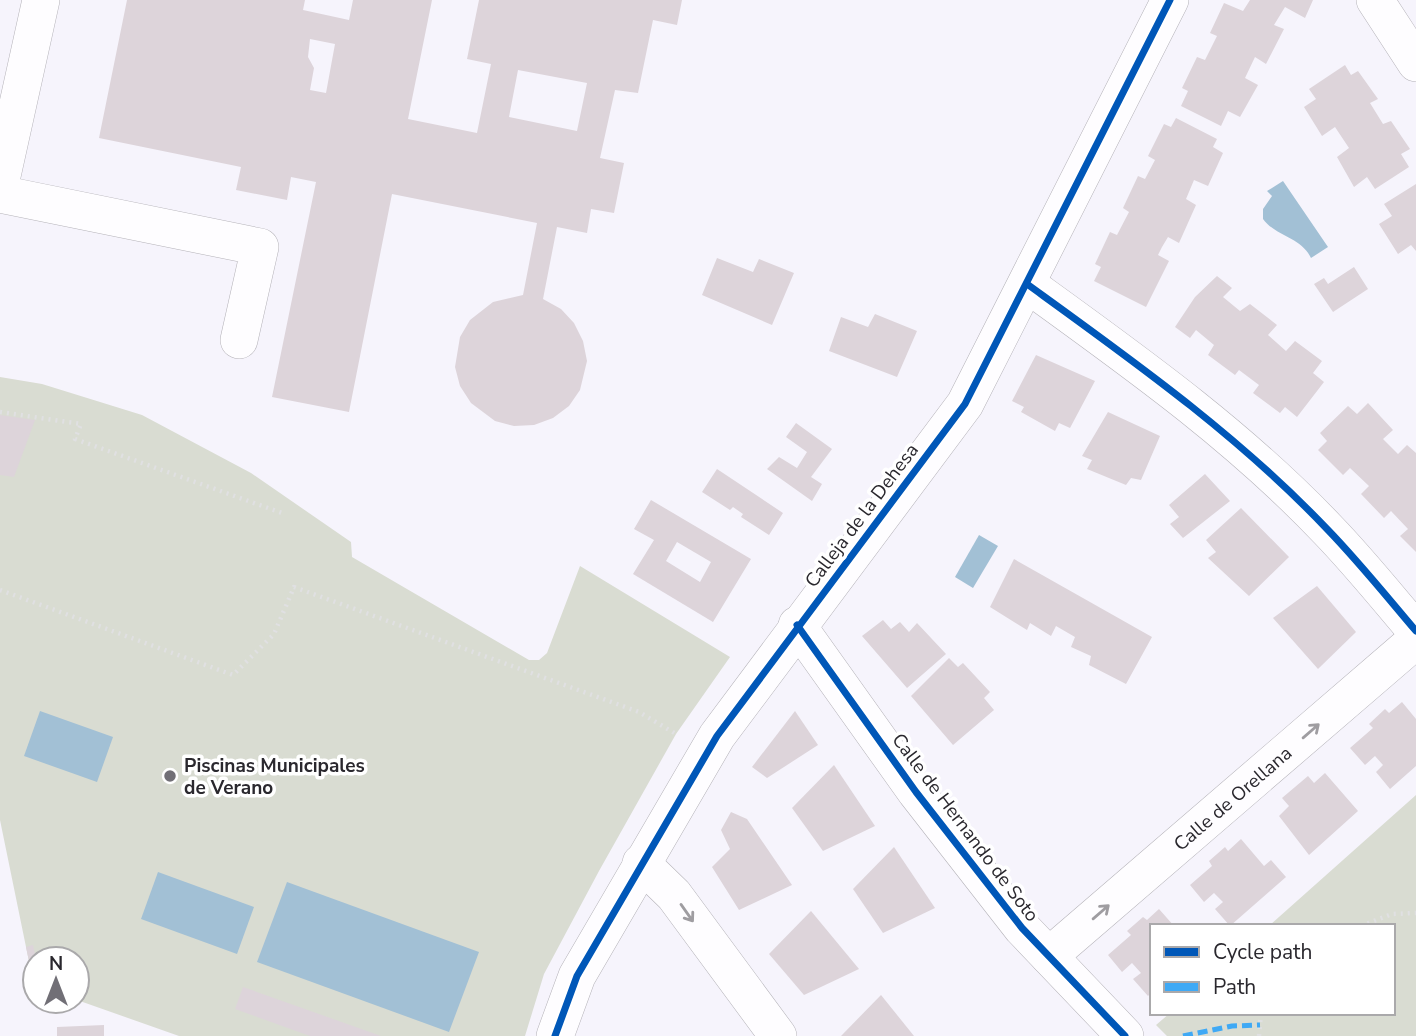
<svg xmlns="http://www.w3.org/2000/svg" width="1416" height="1036" font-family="'Nunito Sans',sans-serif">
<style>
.green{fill:#d9dcd2}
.water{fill:#a2c0d5}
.building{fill:#ddd4da;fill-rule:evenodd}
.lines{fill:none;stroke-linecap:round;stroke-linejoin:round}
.minor-casing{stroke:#b4b2b8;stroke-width:38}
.path{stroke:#e0e0e2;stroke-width:4.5;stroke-dasharray:2 5;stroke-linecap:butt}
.minor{stroke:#fefdff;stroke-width:37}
.quiet{stroke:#3fa9f5;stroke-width:5;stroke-dasharray:10 5;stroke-linecap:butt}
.cycleway-casing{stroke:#fff;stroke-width:11}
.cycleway{stroke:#0057b8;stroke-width:7}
.oneway{stroke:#9f9da1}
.poi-dot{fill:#716f76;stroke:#fff;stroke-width:2.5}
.labels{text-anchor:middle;stroke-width:7;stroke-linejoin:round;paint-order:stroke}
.street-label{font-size:19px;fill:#2a282e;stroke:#fff}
.poi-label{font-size:19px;font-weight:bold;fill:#2a282e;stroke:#fff;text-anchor:start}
</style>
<rect width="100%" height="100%" fill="#f6f4fc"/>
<g class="green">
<path d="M0,377L42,384L142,415L251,473L351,542L352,557L529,660H539L547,653L580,566L730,657L676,734L599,871L544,974L525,1036H179L77,1000V959H35L34,986L0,820Z"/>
<path d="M1416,795V1036H1167L1156,1025L1170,1013H1393V926H1269Z"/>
</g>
<g class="water">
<path d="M1283,181L1328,247L1311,258C1301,237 1275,236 1263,219V209L1272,196L1267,191Z"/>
<path d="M979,535L998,546L973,588L955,577Z"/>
<path d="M40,711L113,737L97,782L24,756Z"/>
<path d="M158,872L254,907L237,954L141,919Z"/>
<path d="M287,882L479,952L449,1032L257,962Z"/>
</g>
<g class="building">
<path d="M127,0H305L303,10L349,20L353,0H432L408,119L477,133L491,64L467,59L479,0H682L677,25L653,20L638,93L615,90L600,158L624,163L614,213L591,209L587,233L557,227L543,299L561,309L574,323L583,341L587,361L580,390L569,406L553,418L534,425L514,426L495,421L471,403L460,386L455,367L460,337L470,320L493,302L523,295L537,223L392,194L349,412L272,397L316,182L291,177L287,200L236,190L241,167L99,138ZM310,39L335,44L326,93L310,90L314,68L308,57ZM518,70L587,83L577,131L509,117Z"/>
<path d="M1250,0H1313L1305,18L1285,7L1274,25L1284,29L1266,64L1255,57L1245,78L1258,85L1240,117L1228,111L1221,126L1181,106L1188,91L1182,88L1197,57L1205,60L1217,36L1210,33L1224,3L1243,11Z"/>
<path d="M1345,65L1351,75L1358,71L1378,99L1370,103L1383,124L1391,121L1410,149L1401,154L1409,167L1375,189L1367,177L1354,187L1337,157L1349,148L1335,127L1322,136L1304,107L1316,99L1309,89Z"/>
<path d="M1176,118L1217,139L1213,147L1223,153L1208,186L1194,180L1186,199L1196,205L1179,243L1168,237L1162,247L1158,255L1169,261L1146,307L1094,281L1101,267L1095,264L1110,232L1117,235L1129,212L1123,208L1138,176L1145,179L1155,160L1148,156L1164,124L1171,127Z"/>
<path d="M1416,184V251L1411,245L1398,254L1379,224L1392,216L1384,204Z"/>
<path d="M717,258L753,272L759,259L794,273L772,325L702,295Z"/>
<path d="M1354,267L1368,289L1333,312L1314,284L1324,278L1328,284Z"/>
<path d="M1217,276L1232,288L1223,297L1240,311L1250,304L1277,325L1268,335L1286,351L1295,341L1322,361L1313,373L1324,382L1297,417L1285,407L1280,413L1253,393L1259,385L1239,370L1235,375L1208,355L1214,345L1196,330L1190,338L1175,327L1195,297Z"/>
<path d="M875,314L917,331L897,377L829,351L841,317L868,327Z"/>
<path d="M1036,355L1095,381L1070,428L1059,423L1055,431L1021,412L1024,407L1012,401Z"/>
<path d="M1368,403L1393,430L1383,439L1398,454L1407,445L1416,453V552L1400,536L1408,529L1391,511L1384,518L1361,494L1369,486L1350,468L1343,475L1318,450L1327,441L1320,433L1348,406L1357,414Z"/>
<path d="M1108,412L1160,436L1141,480L1131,478L1126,485L1087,469L1092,460L1082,456Z"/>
<path d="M0,415L35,420L14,477L0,475Z"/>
<path d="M796,423L832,449L811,477L822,484L812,501L767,469L779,457L797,468L807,452L786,437Z"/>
<path d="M717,469L783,513L769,535L741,517L743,514L733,507L730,510L702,492Z"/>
<path d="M1205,474L1230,501L1183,538L1170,524L1179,517L1169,505Z"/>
<path d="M651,500L751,559L713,622L633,574L654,540L634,529ZM677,542L711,562L700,582L666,561Z"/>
<path d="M1241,508L1289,557L1249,596L1208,558L1216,552L1206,540Z"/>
<path d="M1014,559L1152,637L1126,684L1089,665L1091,656L1071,647L1075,637L1056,626L1051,636L1030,623L1027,630L990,607Z"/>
<path d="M1317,586L1356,632L1318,669L1273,618Z"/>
<path d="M883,620L891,629L900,622L909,632L917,623L946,654L907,688L862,636Z"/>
<path d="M949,658L958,667L963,663L990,692L984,698L994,710L953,745L911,696Z"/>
<path d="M1402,702L1416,719V766L1390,789L1376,772L1383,765L1375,756L1365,765L1350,748L1373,728L1369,724L1385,709L1389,713Z"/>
<path d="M795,711L818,745L767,778L752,767Z"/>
<path d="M834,765L875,826L823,851L792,808Z"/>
<path d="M1325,773L1358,811L1309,855L1279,816L1289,806L1282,798L1308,776L1314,783Z"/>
<path d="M731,812L747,819L792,885L739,910L712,867L730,849L721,830Z"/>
<path d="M1241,839L1264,866L1271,860L1286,877L1230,926L1215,909L1223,902L1214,893L1204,902L1190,885L1212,866L1209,861L1225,847L1228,851Z"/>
<path d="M894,847L935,908L883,933L853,889Z"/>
<path d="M1159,909L1174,926H1152V992L1148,996L1133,979L1141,973L1132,963L1122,972L1108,955L1131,935L1127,931L1143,917L1147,920Z"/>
<path d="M811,911L859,969L804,995L769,954Z"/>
<path d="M33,945L36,959L34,984L26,947Z"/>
<path d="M243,987L381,1036H310L235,1009Z"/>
<path d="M881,995L914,1036H841Z"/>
<path d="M104,1025V1036H57V1027Z"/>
</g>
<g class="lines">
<defs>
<g id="minor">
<path d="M1375,0L1416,63"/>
<path d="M0,185L41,0"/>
<path d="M0,194L260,247L239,340"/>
<path d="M1027,284C1132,360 1238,435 1328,530C1359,562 1387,597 1416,631"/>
<path d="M797,625L916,792L1022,928L1125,1036"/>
<path d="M641,863L674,895L778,1036"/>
<path id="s1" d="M1049,956L1416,640"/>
<path d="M555,1036L577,976L717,736L965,404L1170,0"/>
</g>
</defs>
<use href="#minor" class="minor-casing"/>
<g class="path">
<path d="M0,412L81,424L75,439L282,513"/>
<path d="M0,590L233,675L274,634L294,587L639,712L676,734"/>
<path d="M1361,926L1392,914L1416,913"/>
<path d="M1259,1036L1261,1013"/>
</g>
<use href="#minor" class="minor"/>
<path class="quiet" d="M1183,1036L1232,1026L1260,1025"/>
<defs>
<g id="cycleway">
<path d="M1027,284C1132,360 1238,435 1328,530C1359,562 1387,597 1416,631"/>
<path d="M797,625L916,792L1022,928L1125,1036"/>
<path d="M555,1036L577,976L717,736L965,404L1170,0"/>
</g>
</defs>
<use href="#cycleway" class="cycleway-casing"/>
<use href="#cycleway" class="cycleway"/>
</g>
<defs><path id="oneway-shaft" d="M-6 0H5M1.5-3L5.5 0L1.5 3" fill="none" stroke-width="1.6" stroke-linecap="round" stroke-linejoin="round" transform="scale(1.75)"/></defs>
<g class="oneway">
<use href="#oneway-shaft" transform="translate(1311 731) rotate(-41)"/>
<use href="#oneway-shaft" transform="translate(1101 912) rotate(-41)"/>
<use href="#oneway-shaft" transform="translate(687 913) rotate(55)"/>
</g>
<circle class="poi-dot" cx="170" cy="776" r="7"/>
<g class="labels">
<g class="street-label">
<text transform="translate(861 515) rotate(-53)" y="7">Calleja de la Dehesa</text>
<text dy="7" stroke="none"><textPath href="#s1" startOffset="242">Calle de Orellana</textPath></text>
<text transform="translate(966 827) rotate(53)" y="7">Calle de Hernando de Soto</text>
</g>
<g class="poi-label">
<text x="184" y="772">Piscinas Municipales<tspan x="184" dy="22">de Verano</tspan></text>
</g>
</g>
<rect x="1150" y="924" width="245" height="91" fill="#ffffff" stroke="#aaa9ab" stroke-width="2"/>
<rect x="1164" y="947" width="35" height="10" fill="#0057b8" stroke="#aaa9ab" stroke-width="2"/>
<text x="1213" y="959" font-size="21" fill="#2a282e">Cycle path</text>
<rect x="1164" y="982" width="35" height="10" fill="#3fa9f5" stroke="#aaa9ab" stroke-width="2"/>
<text x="1213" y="994" font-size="21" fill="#2a282e">Path</text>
<g transform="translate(56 980)"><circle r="33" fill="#ffffff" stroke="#aaa9ab" stroke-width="2"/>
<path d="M0-5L12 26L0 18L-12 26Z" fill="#716f76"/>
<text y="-10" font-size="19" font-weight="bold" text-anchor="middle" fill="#2a282e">N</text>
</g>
</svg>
